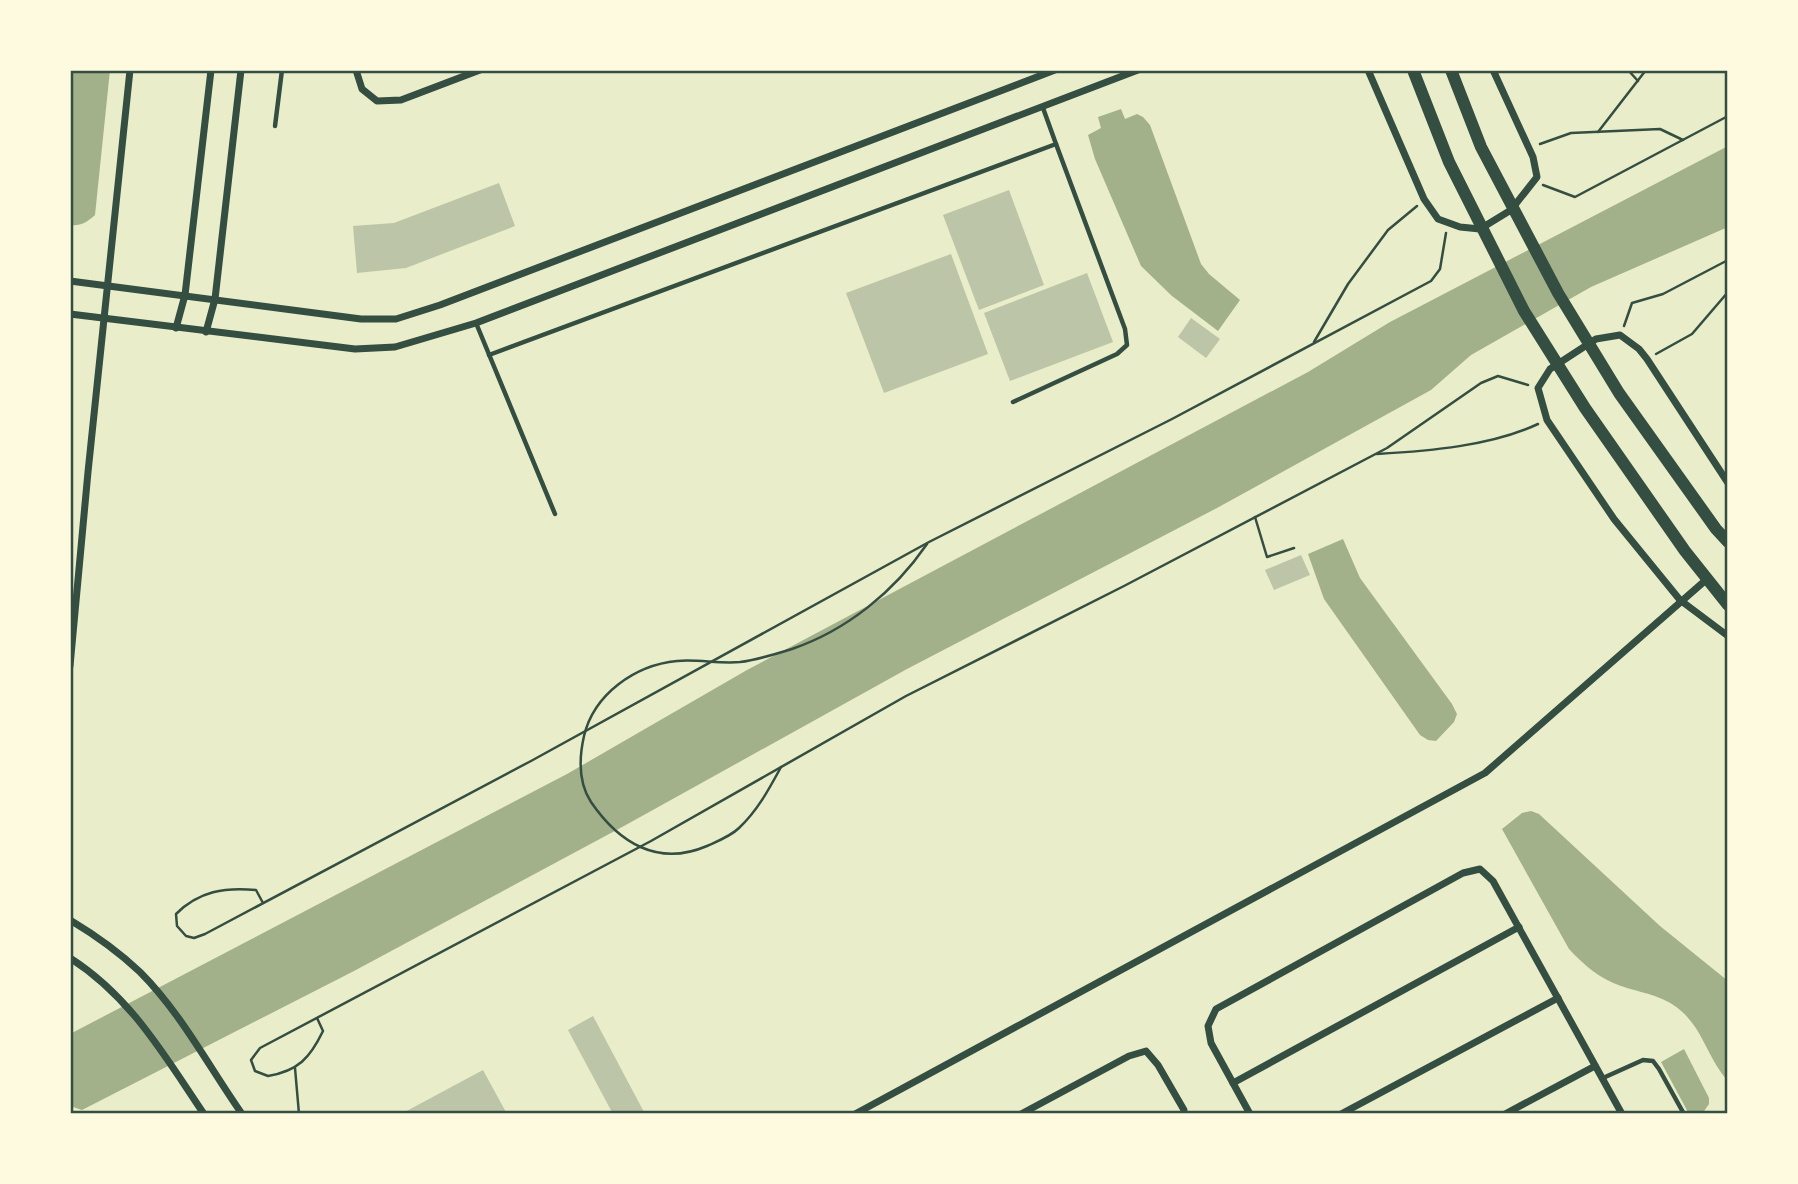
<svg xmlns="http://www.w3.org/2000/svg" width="1798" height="1184" font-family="'PT Sans Narrow',sans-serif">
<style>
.water{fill:#a3b18a}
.building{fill:#bcc5a7}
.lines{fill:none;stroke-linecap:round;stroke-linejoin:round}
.path{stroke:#344e41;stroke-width:2.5}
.service{stroke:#344e41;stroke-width:4.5}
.minor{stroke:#344e41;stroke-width:7}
.secondary{stroke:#344e41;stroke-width:12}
.neatline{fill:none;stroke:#344e41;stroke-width:2.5}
</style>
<rect width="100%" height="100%" fill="#e9edc9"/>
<g class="water">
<path d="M70,70H110L95,215C86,223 81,226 70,225Z"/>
<path d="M1121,109L1125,119L1137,114L1143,117L1150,125L1201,264L1209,274L1240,300L1218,331L1172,296L1141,266L1095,159L1088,135L1101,128L1098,117Z"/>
<path d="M1728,146V227L1591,287L1471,355L1431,390L1217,508L907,669L624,826L354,971L82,1110L70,1106V1034L567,774L747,670L1308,372L1390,322Z"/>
<path d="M1343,539L1360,578L1452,704L1457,714L1454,722L1436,741L1428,740L1420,735L1324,599L1308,554Z"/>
<path d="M1531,811L1539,814L1660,926L1728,981V1081C1708,1059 1703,1029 1680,1010C1663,995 1641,993 1621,986C1600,979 1584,965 1569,949L1502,829L1522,813Z"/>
<path d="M1684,1049L1709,1098V1104L1702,1114H1689L1661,1062Z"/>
</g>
<g class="building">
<path d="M499,183L515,226L406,268L357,273L353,226L394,223Z"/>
<path d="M1009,190L1044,285L979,310L943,215Z"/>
<path d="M951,254L988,354L884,393L846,293Z"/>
<path d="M1087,273L1113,342L1010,381L984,313Z"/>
<path d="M1191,318L1220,339L1206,358L1178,337Z"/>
<path d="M1301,555L1310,575L1274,590L1265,570Z"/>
<path d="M593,1016L645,1114H613L568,1030Z"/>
<path d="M483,1070L507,1114H401Z"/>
</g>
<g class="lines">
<g class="path">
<path d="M1628,70L1638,81"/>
<path d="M1598,132L1646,70"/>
<path d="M1540,144L1571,133L1660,129L1683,140"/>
<path d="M1543,185L1575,197L1728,116"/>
<path d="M1624,326L1632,303L1663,294L1728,260"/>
<path d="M1314,342L1348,284L1388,230L1417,206"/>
<path d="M1656,354L1692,334L1728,292"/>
<path d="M1377,454C1429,451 1491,446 1538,424"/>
<path d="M1255,517L1267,557L1294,548"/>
<path d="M781,767C769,789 758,810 739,828C731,836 718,841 707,846C658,867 619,843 591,802C578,782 579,758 584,736C594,694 635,665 677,661C698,659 719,664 740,662C757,660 776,654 792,649C847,630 894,592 927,544"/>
<path d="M263,903L256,890C225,887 199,891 176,914L177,926L186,936L194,938L205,934L531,761L929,542L1172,419L1431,281L1440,269L1446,233"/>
<path d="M317,1018L323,1031C310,1058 298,1071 268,1076L255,1071L251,1060L260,1048L651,841L906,696L1124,586L1387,448L1481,383L1498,376L1528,385"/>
<path d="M295,1068L299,1114"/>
</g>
<g class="service">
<path d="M275,126L282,70"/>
<path d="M476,323L555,514"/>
<path d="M489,355L1056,144L1043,108"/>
<path d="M1013,402L1117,354L1127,345L1125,329L1056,144"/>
<path d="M1603,1078L1643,1060L1653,1061L1659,1069L1684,1114"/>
</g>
<g class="minor">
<path d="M356,70L362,89L377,101L401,100L480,70"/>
<path d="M1368,70L1424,199L1438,219L1460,227L1480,229L1511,210L1537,177L1533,157L1493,70"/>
<path d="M70,281L361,319H396L440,305L1055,70"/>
<path d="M70,314L355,349L395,347L476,323L1138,70"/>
<path d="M176,328L185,295L211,70"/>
<path d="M206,332L215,299L241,70"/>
<path d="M1728,483L1647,359L1639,349L1620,335L1596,339L1550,369L1538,388L1547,420L1614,519L1680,600L1728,636"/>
<path d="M70,666L88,472L130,70"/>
<path d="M70,920C95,935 119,952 140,972C181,1013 209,1067 242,1114"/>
<path d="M70,958C131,997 164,1055 204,1114"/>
<path d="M1233,1083L1519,927"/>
<path d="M855,1114L1485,773L1707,579"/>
<path d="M1021,1114L1129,1056L1146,1051L1158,1065L1184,1110L1183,1114"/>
<path d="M1250,1114L1211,1043L1208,1026L1216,1009L1463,873L1480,869L1493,881L1622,1114"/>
<path d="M1341,1114L1558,998"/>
<path d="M1505,1114L1595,1066"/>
</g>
<g class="secondary">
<path d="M1413,70L1449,162L1524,311L1585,408L1685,551L1728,605"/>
<path d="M1451,70L1481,147L1558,293L1619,393L1716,529L1728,542"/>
</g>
</g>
<rect width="1798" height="1184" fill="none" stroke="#fefae0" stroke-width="144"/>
<rect x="72" y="72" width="1654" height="1040" class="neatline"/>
</svg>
